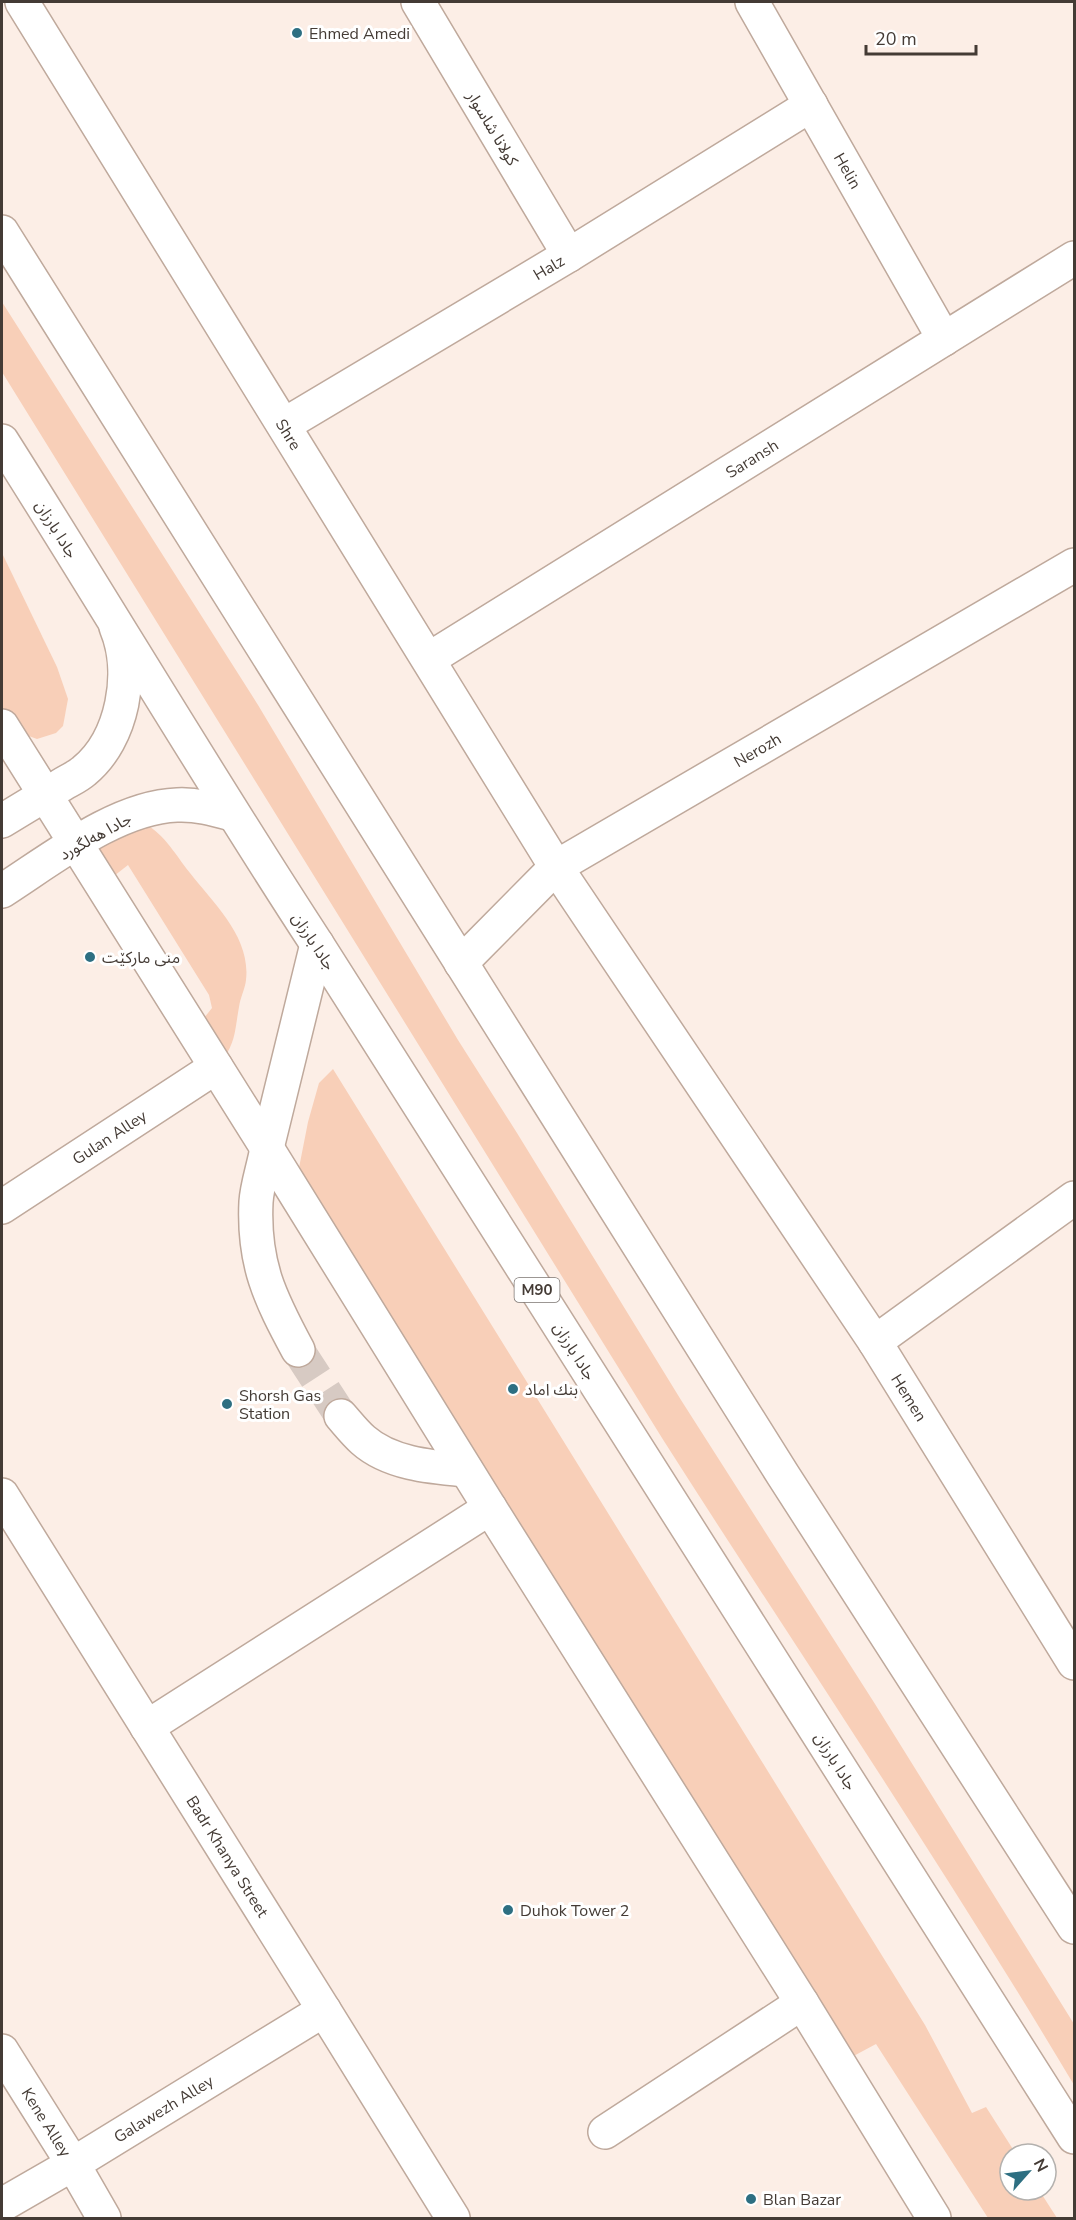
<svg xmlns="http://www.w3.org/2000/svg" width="1076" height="2220" font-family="'Nunito Sans','Noto Sans Arabic',sans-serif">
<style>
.green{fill:#f8cfb8}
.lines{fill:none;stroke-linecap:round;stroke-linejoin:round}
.minor-tunnel{stroke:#d7cac3;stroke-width:33;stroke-dasharray:33 16;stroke-linecap:butt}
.minor-casing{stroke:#bfa99c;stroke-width:36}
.major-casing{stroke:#bfa99c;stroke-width:36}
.highway-casing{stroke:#bfa99c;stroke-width:36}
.minor{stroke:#fff;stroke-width:33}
.major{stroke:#fff;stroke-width:33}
.highway{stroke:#fff;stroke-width:33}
.poi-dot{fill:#2d6f82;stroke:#fff;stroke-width:2}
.labels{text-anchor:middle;stroke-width:6;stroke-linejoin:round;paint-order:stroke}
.shield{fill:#fff;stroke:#7c7672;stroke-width:1.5}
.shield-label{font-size:15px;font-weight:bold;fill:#443b35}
.poi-label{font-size:16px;fill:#443b35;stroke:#fff;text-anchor:start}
.street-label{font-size:16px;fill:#443b35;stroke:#fff}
</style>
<rect width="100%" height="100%" fill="#fceee6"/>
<g class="green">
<path d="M2,302L258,705L458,1040L517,1133L681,1400L875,1704L1074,2024V2085C943,1865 799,1653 662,1438L2,372Z"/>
<path d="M2,553L57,667L68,699L63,726L56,733L37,739L26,735L2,712Z"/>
<path d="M139,821C163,831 174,853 190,873C214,904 251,937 246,980C245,989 240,998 239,1007C235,1028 236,1042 223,1059L204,1018L212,1008L209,995L128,865L105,883L89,858L107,836Z"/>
<path d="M333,1069L925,2025L972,2113L986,2107L1016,2154H1010V2190H1039L1057,2218H988L876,2044L848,2059L297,1178L308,1122L319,1083Z"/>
</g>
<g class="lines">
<path class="minor-tunnel" d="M298,1350L341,1416"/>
<defs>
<g id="minor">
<path d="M418,2L569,255"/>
<path id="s1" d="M752,2L944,339"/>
<path id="s2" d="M284,425L569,255L811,105"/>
<path id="s3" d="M429,659L1074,258"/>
<path d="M2,821C20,810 38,799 57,788C65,782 76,778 84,771C123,739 135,672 116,627"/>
<path d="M2,891C52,859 117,807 177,805C196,804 214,809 232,814"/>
<path id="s4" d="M461,963L556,867L1074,565"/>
<path d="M267,1148C264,1166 257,1185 256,1202C253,1264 270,1298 298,1350"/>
<path id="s5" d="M2,1207L216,1067"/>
<path d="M875,1342L1074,1198"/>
<path d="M341,1416C348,1424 355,1433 363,1440C390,1464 432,1467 466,1470"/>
<path id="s6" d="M2,1495L324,2010L453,2218"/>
<path d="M147,1727L490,1508"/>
<path id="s7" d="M2,2051L73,2164L104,2218"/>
<path d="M605,2132L802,2003"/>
<path id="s8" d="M2,2205L73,2164L324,2010"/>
</g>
<g id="major">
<path id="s9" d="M22,2L556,867L875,1342L1074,1663"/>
<path d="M2,726L267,1148L490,1508L802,2003L934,2218"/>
</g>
<g id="highway">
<path d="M2,232L783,1475L1074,1927"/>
<path d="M2,441C108,608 209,779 317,944L1074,2137"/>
<path d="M267,1148L317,944"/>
</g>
</defs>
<use href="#minor" class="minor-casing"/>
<use href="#major" class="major-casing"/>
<use href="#highway" class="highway-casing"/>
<use href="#minor" class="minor"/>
<use href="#major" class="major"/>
<use href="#highway" class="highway"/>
</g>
<g class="poi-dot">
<circle cx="297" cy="33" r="6"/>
<circle cx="90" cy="957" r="6"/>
<circle cx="513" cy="1389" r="6"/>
<circle cx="227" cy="1404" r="6"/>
<circle cx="508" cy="1910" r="6"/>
<circle cx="751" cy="2199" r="6"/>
</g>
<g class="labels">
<rect class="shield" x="514.5" y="1278" width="45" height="24" rx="4.5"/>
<g class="shield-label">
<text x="537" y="1295">M90</text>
</g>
<g class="poi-label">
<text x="309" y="39">Ehmed Amedi</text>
<text x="102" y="963">منی مارکێت</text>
<text x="525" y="1395">بنك اماد</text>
<text x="239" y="1401">Shorsh Gas<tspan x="239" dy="18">Station</tspan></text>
<text x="520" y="1916">Duhok Tower 2</text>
<text x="763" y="2205">Blan Bazar</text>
</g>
<g class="street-label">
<text transform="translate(493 128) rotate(59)" y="6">كولانا شاسوار</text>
<text dy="6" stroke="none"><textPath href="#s1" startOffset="194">Helin</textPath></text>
<text dy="6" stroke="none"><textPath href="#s2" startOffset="308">Halz</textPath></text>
<text dy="6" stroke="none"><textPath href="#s9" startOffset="508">Shre</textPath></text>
<text dy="6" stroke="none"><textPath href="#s3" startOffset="380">Saransh</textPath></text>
<text transform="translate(57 529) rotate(58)" y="6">جادا بارزان</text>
<text dy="6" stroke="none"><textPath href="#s4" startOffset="368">Nerozh</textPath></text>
<text transform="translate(95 836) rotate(-29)" y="6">جادا هەلگورد</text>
<text transform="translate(314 941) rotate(57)" y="6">جادا بارزان</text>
<text dy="6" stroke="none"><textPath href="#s5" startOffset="128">Gulan Alley</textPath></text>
<text transform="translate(575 1351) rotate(58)" y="6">جادا بارزان</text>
<text dy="6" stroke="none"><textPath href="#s9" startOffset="1654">Hemen</textPath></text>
<text transform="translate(836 1761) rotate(58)" y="6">جادا بارزان</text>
<text dy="6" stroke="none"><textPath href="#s6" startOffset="426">Badr Khanya Street</textPath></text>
<text dy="6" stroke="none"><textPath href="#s8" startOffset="188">Galawezh Alley</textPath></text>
<text dy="6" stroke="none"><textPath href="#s7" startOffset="84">Kene Alley</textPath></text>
</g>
</g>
<rect width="1076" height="2220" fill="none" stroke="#443b35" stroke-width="6"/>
<g transform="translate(1028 2172) rotate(62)"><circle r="28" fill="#ffffff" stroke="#b4b1ae" stroke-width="1.5"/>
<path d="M0-4.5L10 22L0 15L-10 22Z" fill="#2d6f82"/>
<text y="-9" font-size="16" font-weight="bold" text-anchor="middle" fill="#443b35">N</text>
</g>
<path d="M866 45v9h110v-9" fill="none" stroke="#443b35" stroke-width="3"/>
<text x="875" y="45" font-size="18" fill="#443b35" stroke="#ffffff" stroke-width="4.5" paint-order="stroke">20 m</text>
</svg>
